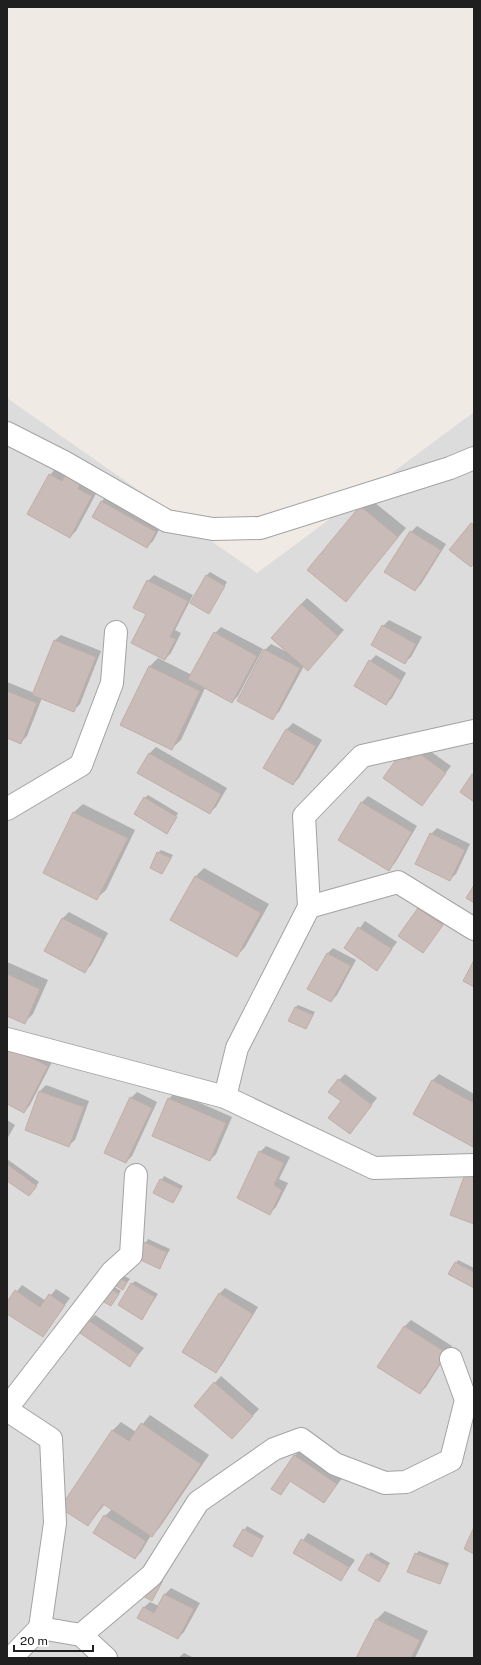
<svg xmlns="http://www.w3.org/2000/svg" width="481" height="1665" font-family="'Public Sans',sans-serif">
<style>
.residential{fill:#dddcdc}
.shadow{fill:#0003}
.building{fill:#c8bbb8;stroke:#c2aea6}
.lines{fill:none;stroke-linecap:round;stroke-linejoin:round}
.minor-casing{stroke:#a3a3a3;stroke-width:24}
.minor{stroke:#fff;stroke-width:22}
</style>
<rect width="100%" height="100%" fill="#f0eae5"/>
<path class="residential" d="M7,398L257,573L474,412V1658H7Z"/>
<g class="shadow">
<path d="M56,468L98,490L76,531L70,537L50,475Z"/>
<path d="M108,495L161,526L153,541L147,547L93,516L102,501Z"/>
<path d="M369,498L406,528L346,600L309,570Z"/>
<path d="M417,526L446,544L421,584L415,590L411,532Z"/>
<path d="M210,572L227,582L209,613L207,575Z"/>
<path d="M154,575L193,595L175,630L181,633L171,653L165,659L147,614L148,581Z"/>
<path d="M307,598L344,630L314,663L304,666L279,712L272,718L265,650L271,644L287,652L301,604Z"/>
<path d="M389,620L422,637L411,657L404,663L383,626Z"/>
<path d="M221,627L263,649L238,696L232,702L205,688L181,740L172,748L149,667L158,658L192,675L215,633Z"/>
<path d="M61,635L101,651L80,704L74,710L42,698L27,736L21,742L7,737V682L34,693L54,641Z"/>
<path d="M376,655L406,673L392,698L386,704L370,661Z"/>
<path d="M293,723L322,740L299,778L293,784L265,767L287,729Z"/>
<path d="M423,746L451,766L421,805L401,754Z"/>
<path d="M156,747L227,788L216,807L209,813L139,773L150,753Z"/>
<path d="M148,795L178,813L167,833L145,798Z"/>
<path d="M368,796L417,826L395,863L388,869L339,840L362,802Z"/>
<path d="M83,804L135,830L106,890L97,898L45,872L74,812Z"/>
<path d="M437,828L470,844L456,874L449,880L431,834Z"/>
<path d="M161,850L173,855L162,873L158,853Z"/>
<path d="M204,868L269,904L245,947L237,956L195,877Z"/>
<path d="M425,903L448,918L423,952L400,936Z"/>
<path d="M69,912L108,933L91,965L85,971L46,950L63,918Z"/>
<path d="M365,921L397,942L377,969L345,948Z"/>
<path d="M333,948L356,960L337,995L331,1001L327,954Z"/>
<path d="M7,962L48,980L33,1014L24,1023L7,1015Z"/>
<path d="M298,1005L315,1012L306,1028L295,1008Z"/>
<path d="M7,1042L53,1060L30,1105L24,1112L7,1103Z"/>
<path d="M345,1074L377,1098L349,1133L339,1080Z"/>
<path d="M439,1074L474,1094V1144L472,1146L414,1113L433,1080Z"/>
<path d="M46,1085L89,1101L75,1140L68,1146L26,1130L40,1091Z"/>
<path d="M137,1092L157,1102L132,1156L126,1162L131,1098Z"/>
<path d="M175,1092L232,1117L216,1154L210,1160L169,1099Z"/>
<path d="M7,1120L15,1125L7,1139Z"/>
<path d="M266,1146L290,1157L279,1179L288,1183L276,1207L270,1213L260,1152Z"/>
<path d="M7,1159L39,1182L29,1195L7,1179Z"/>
<path d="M164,1176L183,1186L173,1202L154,1193Z"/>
<path d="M148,1239L170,1249L160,1268L138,1257Z"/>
<path d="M458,1260L474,1268V1287L456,1263Z"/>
<path d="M118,1273L130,1279L123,1288Z"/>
<path d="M135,1281L158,1294L142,1318L132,1284Z"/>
<path d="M108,1283L121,1291L111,1305Z"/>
<path d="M22,1285L46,1301L56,1289L70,1298L42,1336L7,1312V1304Z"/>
<path d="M225,1288L258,1307L222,1365L216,1371L219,1294Z"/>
<path d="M95,1315L144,1348L130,1365L89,1321Z"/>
<path d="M411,1320L452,1346L426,1387L420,1393L379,1367L405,1326Z"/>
<path d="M221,1376L259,1409L238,1432L195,1405Z"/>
<path d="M150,1415L209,1455L160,1527L152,1536L151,1535L141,1552L135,1558L105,1516L112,1509L105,1504L88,1525L61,1507L113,1430L121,1422L136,1432Z"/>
<path d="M301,1449L343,1477L324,1502L291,1480L281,1493L295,1455Z"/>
<path d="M247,1526L264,1536L252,1556L235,1546Z"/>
<path d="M308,1533L355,1560L341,1580L294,1553Z"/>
<path d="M419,1551L449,1563L442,1580L439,1583L416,1554Z"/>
<path d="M371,1552L390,1563L379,1581L368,1555Z"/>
<path d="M156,1577L163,1581L152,1600Z"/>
<path d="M171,1588L200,1603L184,1632L178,1638L143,1608L150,1602L159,1606L165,1594Z"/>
<path d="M385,1611L428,1631L415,1658H358L377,1619Z"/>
<path d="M184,1653L194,1658H178Z"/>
</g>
<g class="building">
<path d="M49,474L62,481L65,475L80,484L78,489L92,496L70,538L27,514Z"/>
<path d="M101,501L156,532L147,548L92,517Z"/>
<path d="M360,506L398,537L346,602L307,570Z"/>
<path d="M471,523L474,525V563L471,567L449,550Z"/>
<path d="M410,531L441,550L415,591L384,572Z"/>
<path d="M206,575L225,586L209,614L190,603Z"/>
<path d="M147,580L188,601L170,637L176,639L165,660L131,643L146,614L133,608Z"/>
<path d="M301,604L338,636L308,671L271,638Z"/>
<path d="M382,625L416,644L405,664L371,645Z"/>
<path d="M214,632L257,656L232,703L188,679Z"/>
<path d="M54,640L96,657L74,712L32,695Z"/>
<path d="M264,649L300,668L273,720L237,701Z"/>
<path d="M369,660L401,680L386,705L354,686Z"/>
<path d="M149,666L200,691L172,750L120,725Z"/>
<path d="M7,691L37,703L21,744L7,738Z"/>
<path d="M286,729L316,746L293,785L263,768Z"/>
<path d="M416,751L446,773L422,806L383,778L400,754L409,760Z"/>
<path d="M149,753L221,794L210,814L137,773Z"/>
<path d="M472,774L474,775V802L460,792Z"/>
<path d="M144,797L177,817L167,834L134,814Z"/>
<path d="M361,802L412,832L389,871L338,840Z"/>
<path d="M73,812L128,838L97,900L43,873Z"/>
<path d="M430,833L465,850L450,881L415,864Z"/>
<path d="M157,852L171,858L162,874L150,868Z"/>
<path d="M195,876L261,913L237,957L170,920Z"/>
<path d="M474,885V903L466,898Z"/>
<path d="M418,908L443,925L423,953L398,936Z"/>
<path d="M62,918L103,939L85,973L44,951Z"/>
<path d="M358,927L392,949L377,971L344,948Z"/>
<path d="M327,953L351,966L331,1002L307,989Z"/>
<path d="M474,960V987L463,981Z"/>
<path d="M7,974L40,989L25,1024L7,1016Z"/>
<path d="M295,1007L313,1015L306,1029L288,1021Z"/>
<path d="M7,1046L48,1066L24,1113L7,1104Z"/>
<path d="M338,1079L372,1105L350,1134L328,1118L341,1101L328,1092Z"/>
<path d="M432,1080L474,1103L473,1147L413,1114Z"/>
<path d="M39,1091L84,1107L69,1147L25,1130Z"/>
<path d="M130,1097L152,1108L126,1163L104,1153Z"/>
<path d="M168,1098L226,1123L210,1161L152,1136Z"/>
<path d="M259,1151L284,1163L274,1185L282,1190L270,1215L237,1198Z"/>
<path d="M7,1164L37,1186L29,1196L7,1181Z"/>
<path d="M465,1174L474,1177V1224L450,1215Z"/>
<path d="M160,1179L181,1189L173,1203L153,1193Z"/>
<path d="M144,1242L167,1252L160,1269L136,1258Z"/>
<path d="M455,1262L474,1272V1288L448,1274Z"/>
<path d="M114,1276L127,1282L123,1290L111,1283Z"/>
<path d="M131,1283L155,1297L142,1320L118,1305Z"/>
<path d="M104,1285L119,1294L111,1306L97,1298Z"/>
<path d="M15,1290L40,1307L49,1294L65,1305L43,1337L7,1314V1302Z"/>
<path d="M219,1293L253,1314L216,1373L182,1352Z"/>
<path d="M88,1320L138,1354L130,1367L80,1333Z"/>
<path d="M404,1326L447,1353L420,1394L377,1367Z"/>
<path d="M214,1382L253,1416L232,1439L194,1406Z"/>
<path d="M141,1423L201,1464L152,1537L103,1504L88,1526L60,1508L112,1430L129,1441Z"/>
<path d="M294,1455L337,1484L324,1503L290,1481L281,1495L271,1489Z"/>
<path d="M104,1515L146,1541L135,1559L93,1533Z"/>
<path d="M474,1527V1554L464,1549Z"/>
<path d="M243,1529L262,1539L252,1557L233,1546Z"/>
<path d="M301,1539L349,1567L341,1581L293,1553Z"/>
<path d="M415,1553L447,1566L440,1584L407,1572Z"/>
<path d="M367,1554L388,1566L379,1582L358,1570Z"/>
<path d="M152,1580L161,1584L152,1601L143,1596Z"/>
<path d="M164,1594L194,1609L178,1639L137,1618L143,1607L154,1613Z"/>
<path d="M376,1619L420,1640L411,1658H356Z"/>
</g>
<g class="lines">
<defs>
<g id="minor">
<path d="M7,433L64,462L167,521L213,529L260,528L450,468L474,458"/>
<path d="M7,809L81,765L112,683L116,632"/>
<path d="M309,907L398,882L474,929"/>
<path d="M7,1039L225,1097L374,1168L474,1165"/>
<path d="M225,1097L237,1048L309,907L304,816L362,756L474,731"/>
<path d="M7,1408L112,1272L131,1255L136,1175"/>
<path d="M7,1410L51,1439L55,1523L40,1628"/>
<path d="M81,1635L152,1575L198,1502L274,1449L301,1439L335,1464L385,1483L406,1482L451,1460L466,1400L451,1359"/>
<path d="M11,1658L40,1628L81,1635L106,1658"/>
</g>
</defs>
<use href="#minor" class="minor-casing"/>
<use href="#minor" class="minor"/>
</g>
<rect width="481" height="1665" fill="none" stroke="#1f1f1f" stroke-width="16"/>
<path d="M14 1645v6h79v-6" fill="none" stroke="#1f1f1f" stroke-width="2"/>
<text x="20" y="1645" font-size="12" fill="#1f1f1f" stroke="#ffffff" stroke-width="3" paint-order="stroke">20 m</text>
</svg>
